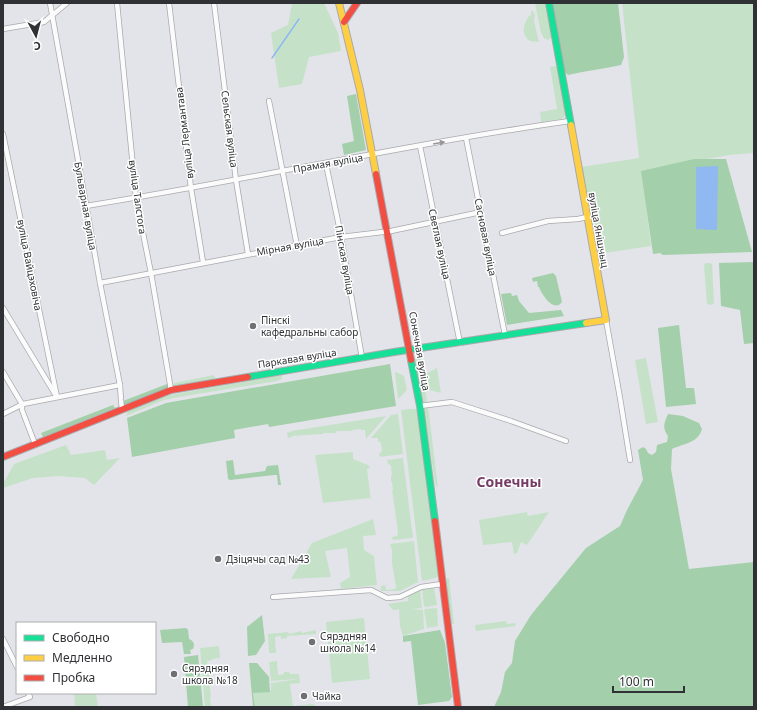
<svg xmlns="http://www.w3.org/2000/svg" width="757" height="710" font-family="'Noto Sans',sans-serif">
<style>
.green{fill:#c5e2c9}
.forest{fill:#a3cfaa}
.water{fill:#8fb9f0}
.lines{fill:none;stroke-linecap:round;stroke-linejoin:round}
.stream{stroke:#8fb9f0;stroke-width:1.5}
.street-casing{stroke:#a9a9ad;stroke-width:6}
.fast-casing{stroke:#a9a9ad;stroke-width:8}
.slow-casing{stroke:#a9a9ad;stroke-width:8}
.jam-casing{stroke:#a9a9ad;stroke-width:8}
.street{stroke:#fbfbfc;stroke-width:4.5}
.fast{stroke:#16e098;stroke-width:6}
.slow{stroke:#ffcf43;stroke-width:6}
.jam{stroke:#f24e42;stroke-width:6}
.oneway{fill:#969698}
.poi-dot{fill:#6f7073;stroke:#fff;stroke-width:1.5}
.labels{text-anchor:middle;stroke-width:3;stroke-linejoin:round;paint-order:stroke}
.street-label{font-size:10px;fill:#303134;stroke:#fff}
.poi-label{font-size:10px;fill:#303134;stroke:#fff;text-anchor:start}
.district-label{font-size:14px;font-weight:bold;fill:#763c67;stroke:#fff}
</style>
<rect width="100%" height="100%" fill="#e3e4e9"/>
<g class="green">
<path d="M292,3H324L338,33L341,51L309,57L302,84L279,88L271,33L288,25Z"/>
<path d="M535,3H546L552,35V37L548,40L544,38L541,33Z"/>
<path d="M622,3H754V153L729,155L642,171L651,246L598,254L581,167L639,158Z"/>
<path d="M531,11H533L535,15L534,21L539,42L530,41C520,34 524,24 529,16L531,15Z"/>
<path d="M555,66L559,69L567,113L562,119L541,122L540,112L557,109L550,67Z"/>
<path d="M706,263H710L712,264L714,303L712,305L707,304L704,265Z"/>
<path d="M420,358L422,360L427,403H425L421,399L415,359Z"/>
<path d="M646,358L658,422L646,424L635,360Z"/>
<path d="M437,368L441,393L429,390L426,374Z"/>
<path d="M396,372L404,376L407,390L398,399L395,373Z"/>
<path d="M214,375L215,378L212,380L173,386L174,383Z"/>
<path d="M282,375V379L277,381L179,397L164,400L126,416L128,411L170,395Z"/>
<path d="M428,406L438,488L435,484L424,411L426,407Z"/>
<path d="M411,409H416L418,414L426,466L439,577L422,581L401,410Z"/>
<path d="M398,414L403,454L380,457L379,454L382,451L381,443L378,441V438H371L391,415Z"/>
<path d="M386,416L366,439L365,430H361V429L352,430V431H337L336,433H323V434L292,436V437L288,438L287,433L292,431Z"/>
<path d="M66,445L71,455L105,450L107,460L120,458L94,485L85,478L58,476L33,478L3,488V484L14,464Z"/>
<path d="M353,452V459L368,465L370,468L367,469L371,501L370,498L323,503L315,455Z"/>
<path d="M403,458L413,538L393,540L392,537L397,536L398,532L392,490H393L392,482L391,481V475H392L391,466L389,464H388L387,460Z"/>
<path d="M527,512L528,516L549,512L527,545L521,542L517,553L514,554L512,542L483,545L479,520Z"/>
<path d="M373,519L376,535L363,536L364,550L374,556L377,585L341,589L340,583L350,577L347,548L325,551L331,577L291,579L312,543Z"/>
<path d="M414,541L418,582L400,591H381V586L385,585L386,590L395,589L396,587L392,563V549L391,548L390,544Z"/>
<path d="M449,578L454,624H452L449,622L444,579Z"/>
<path d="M434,588L437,605L426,607L424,606L422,590Z"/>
<path d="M420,589L422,608L411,609L423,610L424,629L403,636L400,626L399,610L402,609L393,610L388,604L408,601V595Z"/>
<path d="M437,608L438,626L427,628L424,610L426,609Z"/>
<path d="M364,618L370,679L332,683L326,622Z"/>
<path d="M506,621L507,624L515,623L516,626L476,631L475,625Z"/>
<path d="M316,630V634L287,636V638L281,639V636L275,637L276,653H269L268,634L288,632L289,634L301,631L302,633Z"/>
<path d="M219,646L220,658L212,659V661L211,660L207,661L210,680L209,681L211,697L210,698L211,707H212H205L200,648Z"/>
<path d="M277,661L278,675L284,674V672H289L290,674H299L300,683L290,684L293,706L313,704L318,707H255L253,693L271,691V683L298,679L271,681L269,662Z"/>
<path d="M74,693H96L98,707H75Z"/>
</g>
<g class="forest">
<path d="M552,3H618L624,57L621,65C603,69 585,71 568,75L563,70Z"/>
<path d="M356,94L366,150L344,155L342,144L354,141L347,96Z"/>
<path d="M694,159H726L752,252L663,255L660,253L653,254L641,171Z"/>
<path d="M754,262V343L744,344L740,310L721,306L719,263Z"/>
<path d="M553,273L556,276L562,302C554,313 542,295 539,287H538L537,281L533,282L532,278Z"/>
<path d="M511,293L512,296L517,295L519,301L529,313L561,310L564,316L507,325L501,294Z"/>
<path d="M679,325L686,388H694L696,404L666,407L658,328Z"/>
<path d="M390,364L396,406L269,427L268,424L234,430L235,438L132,457L127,418L166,403Z"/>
<path d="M167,384L168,387L167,388L124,405L123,401Z"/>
<path d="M113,405L115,408L43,437L41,433Z"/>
<path d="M668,414L683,416L699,423L702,429C698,443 685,443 672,449L671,469L689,569L754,562V707H494L501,692L505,672L512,663L515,641L531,615L586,548L620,526L627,510L643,480L638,450L643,447L646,449L648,453L652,455L656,452L657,445L667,442L668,436C662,428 664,423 668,414Z"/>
<path d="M233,460L235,475L265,471L267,466L278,465L281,485H278L277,475H274L230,480L228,479L226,461Z"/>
<path d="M262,615L265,641L256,655L248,656L247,627Z"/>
<path d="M186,628L188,630L189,639C194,641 195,645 193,649L190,650L191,654H184L182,642L162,643L160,630Z"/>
<path d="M440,630L445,643L452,697L449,701L418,705L411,641L403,642V636Z"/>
<path d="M198,655L203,707H188L184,657Z"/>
<path d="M249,663H257L269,677L270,692L253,693L255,707H253Z"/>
</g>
<path class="water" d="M718,166L717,230L696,229V167Z"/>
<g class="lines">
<path class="stream" d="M272,58L299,19"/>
<defs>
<g id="street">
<path d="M50,3L100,283L120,385L121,400L122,409"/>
<path d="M117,3L136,198L151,273L171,390"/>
<path d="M169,3L191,188L203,262"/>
<path d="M214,3L236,180L248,254"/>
<path d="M3,29L44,22L67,3"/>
<path d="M269,101L297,246"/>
<path d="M3,134L57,397"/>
<path d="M466,138L505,335"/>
<path d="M420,146L460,343"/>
<path d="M326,164L340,231L362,358"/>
<path d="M86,206C247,180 408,144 570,121"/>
<path d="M502,233L548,221L578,219L587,217"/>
<path d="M100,283L341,237L391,231L481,212"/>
<path d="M3,308L55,394"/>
<path d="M606,320L620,398L630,460"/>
<path d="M3,372L22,404V410L35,444"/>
<path d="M420,406L452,402L511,421L566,441"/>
<path d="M3,414L23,404L120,385"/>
<path d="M273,597L371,590L387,598L400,597L421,587L442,584"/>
<path d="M3,639L17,667"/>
<path d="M3,707L30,697L28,693"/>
</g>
<g id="fast">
<path d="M549,3L571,125"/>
<path d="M411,360L420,406L435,521"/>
<path d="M248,377L394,352L586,323"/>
</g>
<g id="slow">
<path d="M339,3L360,90L376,174"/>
<path d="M571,125L606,320L586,323"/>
</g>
<g id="jam">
<path d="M344,22L357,3"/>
<path d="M376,174L411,360"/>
<path d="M3,457L171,390L248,377"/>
<path d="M435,521L458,707"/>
</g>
</defs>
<use href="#street" class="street-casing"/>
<use href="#fast" class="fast-casing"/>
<use href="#slow" class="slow-casing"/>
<use href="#jam" class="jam-casing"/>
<use href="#street" class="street"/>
<use href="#fast" class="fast"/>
<use href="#slow" class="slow"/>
<use href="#jam" class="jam"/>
</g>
<defs><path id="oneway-solid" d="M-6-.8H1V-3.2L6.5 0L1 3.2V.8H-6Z"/></defs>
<use class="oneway" href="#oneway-solid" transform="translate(439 143) rotate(-10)"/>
<g class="poi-dot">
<circle cx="253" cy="326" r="4"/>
<circle cx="218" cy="559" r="4"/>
<circle cx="312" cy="642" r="4"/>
<circle cx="174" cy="674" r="4"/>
<circle cx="304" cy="696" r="4"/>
</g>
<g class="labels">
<g class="street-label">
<text transform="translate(230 129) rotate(83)" y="4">Сельская вуліца</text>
<text transform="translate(184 133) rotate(-97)" y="4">вуліца Лермантава</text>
<text transform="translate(328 163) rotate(-10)" y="4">Прамая вуліца</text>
<text transform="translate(138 197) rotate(82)" y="4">вуліца Талстога</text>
<text transform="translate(86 206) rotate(80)" y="4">Бульварная вуліца</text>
<text transform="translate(599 230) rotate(80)" y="4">вуліца Янішчыц</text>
<text transform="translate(486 237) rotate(79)" y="4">Сасновая вуліца</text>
<text transform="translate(440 244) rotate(78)" y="4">Светлая вуліца</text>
<text transform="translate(290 246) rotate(-10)" y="4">Мірная вуліца</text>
<text transform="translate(345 260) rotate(80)" y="4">Пінская вуліца</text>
<text transform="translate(30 265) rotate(79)" y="4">вуліца Вайцэховіча</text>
<text transform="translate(420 351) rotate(80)" y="4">Сонечная вуліца</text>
<text transform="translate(297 358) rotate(-9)" y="4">Паркавая вуліца</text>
</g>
<g class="poi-label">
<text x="261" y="324">Пінскі<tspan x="261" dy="12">кафедральны сабор</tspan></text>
<text x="226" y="563">Дзіцячы сад №43</text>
<text x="320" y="640">Сярэдняя<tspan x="320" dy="12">школа №14</tspan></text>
<text x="182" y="672">Сярэдняя<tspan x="182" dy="12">школа №18</tspan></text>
<text x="312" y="700">Чайка</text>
</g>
<g class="district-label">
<text x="509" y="487">Сонечны</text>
</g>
</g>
<rect width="757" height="710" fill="none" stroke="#303134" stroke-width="8"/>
<rect x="16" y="622" width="140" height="72" fill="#ffffff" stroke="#acadae"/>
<rect x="24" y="635" width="20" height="6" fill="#16e098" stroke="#acadae"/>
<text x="52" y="642" font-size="12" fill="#303134">Свободно</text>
<rect x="24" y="655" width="20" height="6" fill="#ffcf43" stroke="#acadae"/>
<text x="52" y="662" font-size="12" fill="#303134">Медленно</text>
<rect x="24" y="675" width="20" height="6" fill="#f24e42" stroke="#acadae"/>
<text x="52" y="682" font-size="12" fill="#303134">Пробка</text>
<g transform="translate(36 36) rotate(173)" stroke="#ffffff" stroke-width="3" paint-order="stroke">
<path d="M0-3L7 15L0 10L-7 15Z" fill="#303134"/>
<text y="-6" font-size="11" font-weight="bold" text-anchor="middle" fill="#303134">С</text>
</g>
<path d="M613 686v6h71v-6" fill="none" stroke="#303134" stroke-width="2"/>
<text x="619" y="686" font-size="12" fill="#303134" stroke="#ffffff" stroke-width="3" paint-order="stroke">100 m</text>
</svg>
